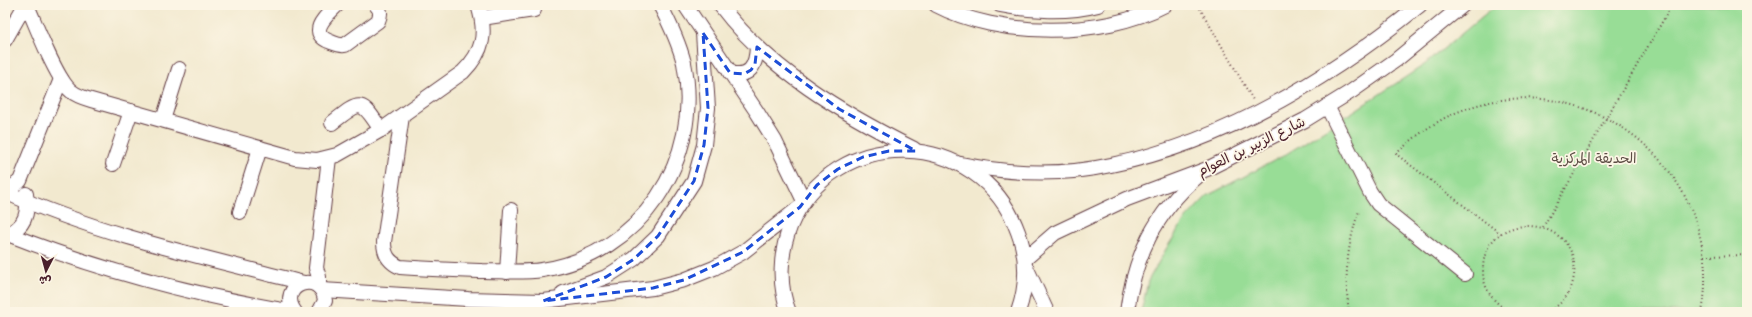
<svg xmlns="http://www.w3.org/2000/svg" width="1752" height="317" font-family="Mali,'Playpen Sans Arabic',sans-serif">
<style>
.green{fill:#98dd96;stroke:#717e60}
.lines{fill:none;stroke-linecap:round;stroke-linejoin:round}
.minor-casing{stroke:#633d44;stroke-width:16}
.path{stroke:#633d44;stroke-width:2;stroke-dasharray:1 3;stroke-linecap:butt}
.minor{stroke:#fff;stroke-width:14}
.marked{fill:none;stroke:#1d4ed8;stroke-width:3;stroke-dasharray:8 5;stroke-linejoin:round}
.labels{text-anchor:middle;stroke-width:3.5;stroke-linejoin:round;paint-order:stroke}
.street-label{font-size:14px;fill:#4a1f2b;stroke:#fcf5e5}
.park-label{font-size:14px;fill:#5e4e46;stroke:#fcf5e5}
</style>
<rect width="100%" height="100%" fill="#fcf5e5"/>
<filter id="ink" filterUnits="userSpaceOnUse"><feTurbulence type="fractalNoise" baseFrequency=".025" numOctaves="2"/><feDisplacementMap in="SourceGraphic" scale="8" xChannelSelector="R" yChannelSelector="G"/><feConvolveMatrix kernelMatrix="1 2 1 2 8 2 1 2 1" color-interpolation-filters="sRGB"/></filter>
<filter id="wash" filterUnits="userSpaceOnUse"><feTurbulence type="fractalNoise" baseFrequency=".012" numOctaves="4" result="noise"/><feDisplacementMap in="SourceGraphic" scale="16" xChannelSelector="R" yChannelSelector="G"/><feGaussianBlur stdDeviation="0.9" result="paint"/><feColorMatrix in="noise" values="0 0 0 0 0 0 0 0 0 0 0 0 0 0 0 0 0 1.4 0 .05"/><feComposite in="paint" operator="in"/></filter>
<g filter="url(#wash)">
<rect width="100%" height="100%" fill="#f2e9cf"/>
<path class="green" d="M1496,5H1747V312H1141L1148,281L1166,249L1186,218L1207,196L1283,156L1345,117L1424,65Z"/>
</g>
<g filter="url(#ink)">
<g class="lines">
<defs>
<g id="minor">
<path d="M27,5C36,25 56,79 71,91C77,96 84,98 91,100L295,158L317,160L337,155L381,130L463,72C484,51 487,33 478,5"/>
<path d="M337,5C326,16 306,33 331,42C336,44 340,46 345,45L378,21C381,14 381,10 376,5"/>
<path d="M685,5L757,112L775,141L804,201"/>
<path d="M720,5C769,70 842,113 914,149"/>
<path d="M936,5C999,38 1102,38 1165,5"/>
<path d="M1000,5C1030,11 1068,13 1098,5"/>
<path d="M482,18L534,10"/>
<path d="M5,40L25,5"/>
<path d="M730,73C750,78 756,66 757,47"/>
<path d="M1327,106L1370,192L1378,204L1465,274"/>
<path d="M402,116L384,242C384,255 389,262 400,267C427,269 455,270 482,271C501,271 523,273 542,270C640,255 704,160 684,63C679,43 670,24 660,5"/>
<path d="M163,120L179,69"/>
<path d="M332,123C361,100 361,99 381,130"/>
<path d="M113,164L131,111"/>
<path d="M961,164C1010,174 1062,176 1111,165C1225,142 1330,78 1420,5"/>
<path d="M5,192C100,235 203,257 304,283"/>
<path d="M5,195L11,188L20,181L61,79"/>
<path d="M240,212L260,148"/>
<path d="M5,233C96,269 197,296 294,312"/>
<path d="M8,234C26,226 29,212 26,194"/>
<path d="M1025,259L1055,233L1127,199L1207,169L1305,120L1352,91L1396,60L1463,5"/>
<path d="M1027,269L1047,312"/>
<path d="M507,272L511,210"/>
<path d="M319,287V277L316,268L329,158"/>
<path d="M322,290L468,299L543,301L653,288L684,280L714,268L743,252L800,207"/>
<path d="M563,293L606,277L634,259L658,236L694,181L704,145L708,108L703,33"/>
<path d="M295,312C275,285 322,268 325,301L319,312"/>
<path d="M789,312C778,286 780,253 790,227C833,122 980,127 1018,232C1028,258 1027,287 1018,312"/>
<path d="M1127,312C1134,257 1155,213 1198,176"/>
</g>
</defs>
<use href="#minor" class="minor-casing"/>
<g class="path">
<path d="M1198,5L1253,100"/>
<path d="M1543,227L1672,5"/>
<path d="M1501,234L1396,154C1413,138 1431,124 1453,114C1585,55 1728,171 1702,312"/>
<path d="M1704,256L1747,255"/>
<path d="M1349,312C1344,277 1347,245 1359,211"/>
<path d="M1511,312C1495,305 1483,289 1483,272C1481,204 1588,215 1573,281C1570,295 1560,306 1547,312"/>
</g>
<use href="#minor" class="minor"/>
</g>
</g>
<path class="marked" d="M703,33L730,73L744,74L751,70L755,64L757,47L839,109L916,151H889L863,157L838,169L817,185L800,207L743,252L684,280L653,288L543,301L606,277L634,259L658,236L694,181L704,145L708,108Z"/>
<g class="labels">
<g class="street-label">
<text transform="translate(1251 146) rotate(-26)" y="5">شارع الزبير بن العوام</text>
</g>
<g class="park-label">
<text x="1594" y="163">الحديقة المركزية</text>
</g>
</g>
<rect width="1752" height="317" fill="none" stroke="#fcf5e5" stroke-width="20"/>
<g transform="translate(46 271) rotate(186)" stroke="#fcf5e5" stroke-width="3" paint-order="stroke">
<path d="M0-3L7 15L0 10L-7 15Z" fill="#4a1f2b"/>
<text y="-6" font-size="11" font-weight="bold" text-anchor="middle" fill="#4a1f2b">ش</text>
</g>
</svg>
